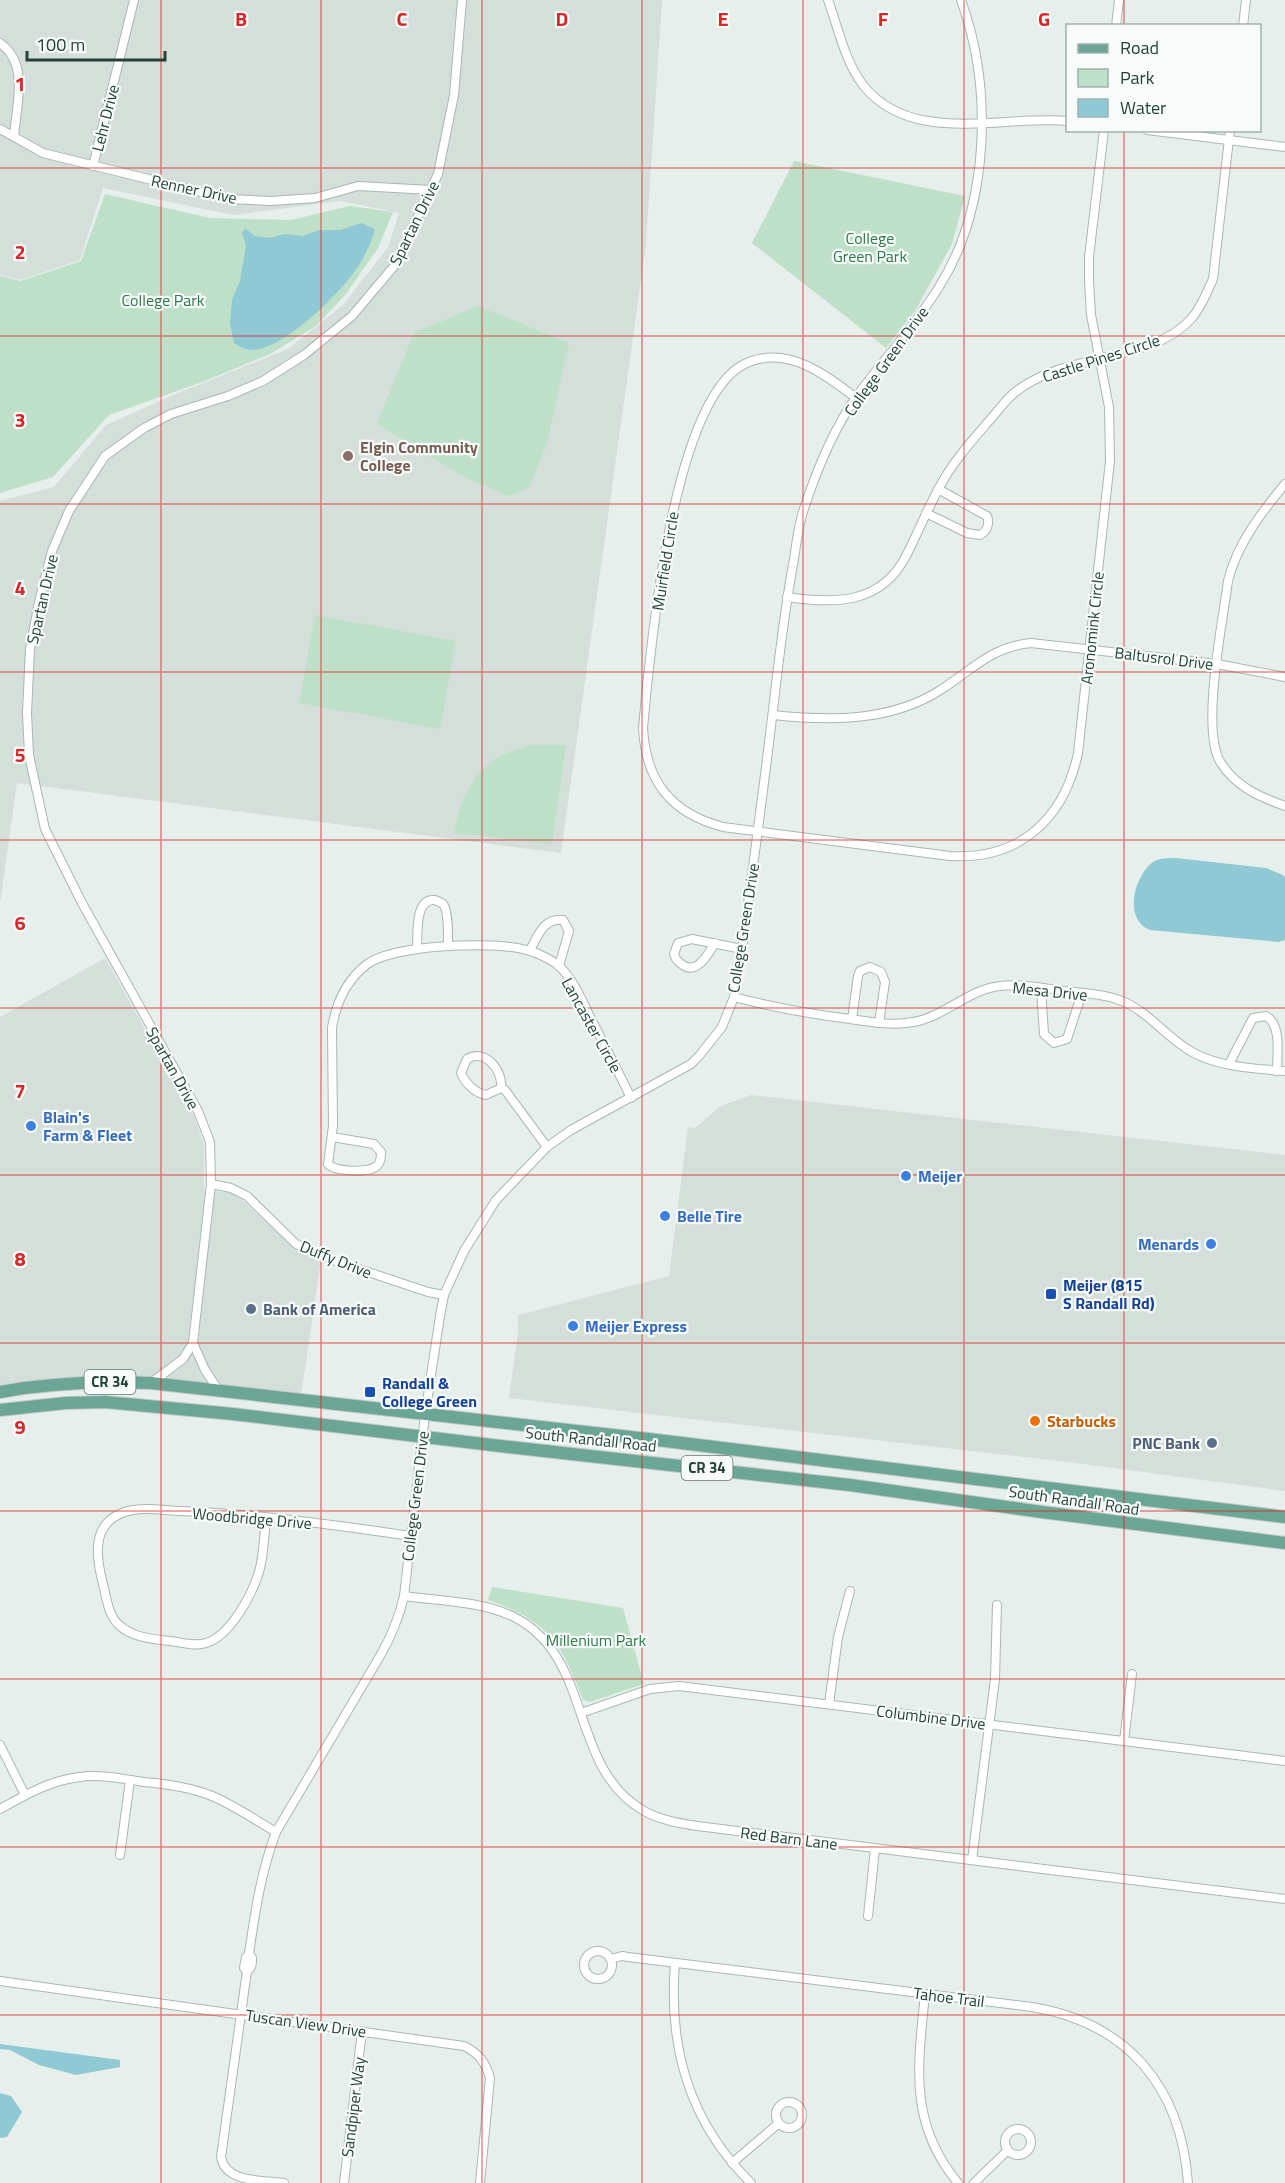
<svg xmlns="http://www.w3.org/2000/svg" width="1285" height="2183" font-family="'Titillium Web',sans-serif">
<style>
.built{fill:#d4dfda}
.green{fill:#bfe0c8}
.water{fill:#8ec9d4}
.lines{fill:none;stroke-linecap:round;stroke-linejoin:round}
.minor-casing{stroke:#a8b8b2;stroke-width:10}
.primary-casing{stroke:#c2cac8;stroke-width:14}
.minor{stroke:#fff;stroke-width:8}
.primary{stroke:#6aa596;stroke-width:12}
.grid{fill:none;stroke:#d62828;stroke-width:1.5;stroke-opacity:0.55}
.education-dot{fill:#8d6e63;stroke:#f7fbf9;stroke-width:2}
.shop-dot{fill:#3f7fe0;stroke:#f7fbf9;stroke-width:2}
.transit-dot{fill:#1a4fb4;stroke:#f7fbf9;stroke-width:2}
.service-dot{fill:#5c6f8a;stroke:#f7fbf9;stroke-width:2}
.food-dot{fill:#e8710a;stroke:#f7fbf9;stroke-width:2}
.labels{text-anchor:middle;stroke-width:4.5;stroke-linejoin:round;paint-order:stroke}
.shield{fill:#f7fbf9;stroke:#637a73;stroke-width:1.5}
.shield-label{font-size:15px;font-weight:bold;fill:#24423a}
.street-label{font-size:16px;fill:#24423a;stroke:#f7fbf9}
.park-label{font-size:16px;fill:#2d7a4b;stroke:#f7fbf9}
.education-label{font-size:16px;font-weight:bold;fill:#785e54;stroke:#f7fbf9;text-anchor:start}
.shop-label{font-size:16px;font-weight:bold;fill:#366cbe;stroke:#f7fbf9;text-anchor:start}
.transit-label{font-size:16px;font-weight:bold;fill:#164399;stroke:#f7fbf9;text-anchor:start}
.service-label{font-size:16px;font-weight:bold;fill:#4e5e75;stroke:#f7fbf9;text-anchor:start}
.food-label{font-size:16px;font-weight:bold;fill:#c56008;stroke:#f7fbf9;text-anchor:start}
.grid-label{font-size:20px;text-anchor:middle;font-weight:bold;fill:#d62828;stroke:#f7fbf9;stroke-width:4.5;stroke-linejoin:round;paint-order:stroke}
</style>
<rect width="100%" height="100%" fill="#e6efeb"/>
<g class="built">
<path d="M0,0H662L646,244L561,853L17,783L0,904V501L54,487L106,425L173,395L288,349L343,305L388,247L399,213L341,201L233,215L103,188L80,260L21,280L0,275Z"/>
<path d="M105,958L194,1116L204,1145V1190L232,1193L246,1203L294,1248L321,1260L301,1396L149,1377H56L0,1387V1017Z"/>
<path d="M751,1095L1285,1155V1491L1068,1462L509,1398L518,1332V1315L669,1276L688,1127L695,1128L719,1107Z"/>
</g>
<g class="green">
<path d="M794,161L965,196L952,244L915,311L886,348L752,243Z"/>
<path d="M105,194L210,218L291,220L350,206L393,212L378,248L346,294L316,326L270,354L205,381L109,415L53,477L0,493V276L21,281L81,261Z"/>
<path d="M478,306L569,343L547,444L529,488L508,496L466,478L377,424L414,333Z"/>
<path d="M315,615L456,641L440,729L299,703Z"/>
<path d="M530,745H566L552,844L454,833C460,803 470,774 499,757C508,752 520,749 530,745Z"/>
<path d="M492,1587L623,1608L644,1684L590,1702L583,1700C562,1643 547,1620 488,1600Z"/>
</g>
<g class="water">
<path d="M361,223L375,229C371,244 364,258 355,271C339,294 276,358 246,349C242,348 237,345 234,343L230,323L232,300L240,281L246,246L242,232L246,229L255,236L270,238L285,234L303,236L319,230H340Z"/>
<path d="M1176,858L1266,868L1283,875L1285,877V940L1279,942L1150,930C1123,920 1134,876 1153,862C1158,858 1169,858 1176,858Z"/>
<path d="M0,2044L120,2060V2067L76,2075L39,2065L10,2050L0,2049Z"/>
<path d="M0,2093L11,2096L22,2112L7,2137L0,2138Z"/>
</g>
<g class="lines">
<defs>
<g id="minor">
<path d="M828,0C838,27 845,62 863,85C911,146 1001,115 1068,121"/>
<path d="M1116,26L1119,0"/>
<path d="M1243,26L1246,0"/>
<path d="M0,43C30,64 16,106 14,136"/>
<path d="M0,129L43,153L229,199L271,201L315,198L358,186L431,190"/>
<path d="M1147,130L1285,147"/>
<path d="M93,166L134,0"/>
<path d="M856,398C826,375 789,346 749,362C672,391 650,653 643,728C646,782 671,813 723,827L950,856C1020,860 1064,819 1078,753L1110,461L1109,407L1091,315L1089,280V257L1104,130"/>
<path d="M1285,484C1261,513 1237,544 1228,581C1223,620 1200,732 1221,763C1236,787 1260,797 1285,806"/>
<path d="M926,513L967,533L980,535C987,531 990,524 987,516L938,489"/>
<path d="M787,597C833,604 881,605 906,556C917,535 926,512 938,490C951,464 970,443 989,421C997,412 1004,402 1013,394C1063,351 1149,365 1191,319C1201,308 1207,292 1213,279L1230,130"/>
<path d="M773,715C830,721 892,722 942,689C973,669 991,647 1031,643L1217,664L1285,677"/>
<path d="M715,943C706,958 694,980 676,959L674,954L678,943L692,939L742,949"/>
<path d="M417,948C418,936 414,898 435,900C437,901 441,902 443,904C449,911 448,937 448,946"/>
<path d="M530,950C538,936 543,918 563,920L569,931L559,966"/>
<path d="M1041,988L1044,1034L1054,1043L1067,1039L1082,993"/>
<path d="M734,997C772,1007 810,1014 850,1019C871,1022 892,1026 913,1022C938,1018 959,999 983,990C1009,981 1038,987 1064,991C1083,993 1105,994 1122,1001C1149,1012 1167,1038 1192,1052C1219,1067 1255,1069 1285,1071"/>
<path d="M852,1019L858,976L860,971L870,967L881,972L885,982L879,1023"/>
<path d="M1229,1064L1253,1018L1266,1016C1282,1025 1277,1055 1277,1071"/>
<path d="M501,1088L486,1095C475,1093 465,1083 461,1073L467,1059C485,1048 503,1070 501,1088L505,1090L547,1147"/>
<path d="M332,1137L374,1144L381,1152C381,1157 381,1162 377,1166C368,1173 336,1172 328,1164L333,1126L332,1028C336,1003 346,981 366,965C392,944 495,941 527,950C536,952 552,960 559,966C573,979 582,1000 590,1017C604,1044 618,1071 631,1098"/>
<path d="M211,1184L231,1188L247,1196L296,1244L338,1262L428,1292L444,1295"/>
<path d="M193,1343L205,1370L219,1391"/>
<path d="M151,1383L183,1359L193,1343L211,1184L210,1142L198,1111L82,903L45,829L29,755L27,713L30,649L39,602L52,551L69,511L105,456L144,428L171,414L228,396L263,381L304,355L352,316L395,265L438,174L454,95L462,0"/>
<path d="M266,1518C264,1536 264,1555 259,1572C252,1595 230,1636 206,1643C195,1647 181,1642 170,1641C153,1639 133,1638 119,1625C109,1616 107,1601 104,1588C97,1562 89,1526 122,1513C139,1506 162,1510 180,1511C257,1514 335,1525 411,1536"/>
<path d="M404,1596C439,1601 480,1601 512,1616C595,1656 567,1767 644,1811C660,1820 679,1823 697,1826L1285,1899"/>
<path d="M829,1704L838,1637L850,1591"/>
<path d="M581,1713L650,1689L679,1686L1285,1761"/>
<path d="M1124,1741L1132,1674"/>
<path d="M0,1745L25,1795"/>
<path d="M0,1809C25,1795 51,1780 80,1777C101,1774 124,1779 144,1782C167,1784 190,1787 212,1796C234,1805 255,1820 276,1832"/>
<path d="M120,1855L130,1780"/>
<path d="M972,1860L995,1679L997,1605"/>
<path d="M868,1916L875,1849"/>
<circle cx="598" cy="1965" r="14"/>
<path d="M611,1959L622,1956L628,1957L1032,2007C1128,2023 1181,2087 1188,2183"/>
<path d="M675,1963C668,2048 689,2122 751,2183"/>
<path d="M247,1971L244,1968L246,1957L249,1954"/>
<path d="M0,1981L464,2046C478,2053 486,2062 490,2078L480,2183"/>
<path d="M925,1994C918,2065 908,2123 958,2183"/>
<circle cx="789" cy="2115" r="13"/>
<circle cx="1018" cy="2142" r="13"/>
<path d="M732,2163L778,2124"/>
<path d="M284,2183C263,2180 225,2183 221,2157L247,1971C252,1968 252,1964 252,1958L249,1954C255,1912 261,1872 276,1832L380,1656C391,1637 399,1618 404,1596L425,1415L440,1316L444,1295L464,1251L496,1200L547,1147L571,1130L691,1064L699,1056L722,1027L734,997L742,949C754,860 766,772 776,684C781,642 786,601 794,559C796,545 798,529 802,515C815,474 832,431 857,396C884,359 915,326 939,287C990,206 993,88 961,0"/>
<path d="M344,2183L362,2031"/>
<path d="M974,2183L1007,2151"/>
</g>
<g id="primary">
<path d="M0,1392C49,1383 101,1381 151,1383L657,1440L1285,1517"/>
<path d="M0,1410L66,1403L105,1402L233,1414L500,1446L850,1485L1042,1512L1285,1543"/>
</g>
</defs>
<use href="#minor" class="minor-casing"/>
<use href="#primary" class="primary-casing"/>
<use href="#minor" class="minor"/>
<use href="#primary" class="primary"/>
</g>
<path class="grid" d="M161,0V2183M321,0V2183M482,0V2183M642,0V2183M803,0V2183M964,0V2183M1124,0V26M1124,130V2183M0,168H1285M0,336H1285M0,504H1285M0,672H1285M0,840H1285M0,1008H1285M0,1175H1285M0,1343H1285M0,1511H1285M0,1679H1285M0,1847H1285M0,2015H1285"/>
<circle class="education-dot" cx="348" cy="456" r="6"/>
<g class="shop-dot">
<circle cx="31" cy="1126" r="6"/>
<circle cx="906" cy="1176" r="6"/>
<circle cx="665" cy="1216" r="6"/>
<circle cx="1211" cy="1244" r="6"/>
<circle cx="573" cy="1326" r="6"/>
</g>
<g class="transit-dot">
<rect x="1045" y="1288" width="12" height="12" rx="3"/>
<rect x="364" y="1386" width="12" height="12" rx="3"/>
</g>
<g class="service-dot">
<circle cx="251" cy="1309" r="6"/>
<circle cx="1212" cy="1443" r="6"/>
</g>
<circle class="food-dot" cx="1035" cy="1421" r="6"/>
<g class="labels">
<g class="shield">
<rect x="84.5" y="1370" width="51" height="24" rx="4.5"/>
<rect x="681.5" y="1456" width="51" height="24" rx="4.5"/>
</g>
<g class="shield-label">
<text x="110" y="1387">CR 34</text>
<text x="707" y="1473">CR 34</text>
</g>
<g class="street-label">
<text transform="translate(105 118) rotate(-76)" y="6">Lehr Drive</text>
<text transform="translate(194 189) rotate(12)" y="6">Renner Drive</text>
<text transform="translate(414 223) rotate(-64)" y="6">Spartan Drive</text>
<text transform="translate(1101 358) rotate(-18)" y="6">Castle Pines Circle</text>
<text transform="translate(886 361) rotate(-54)" y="6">College Green Drive</text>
<text transform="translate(665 561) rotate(-81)" y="6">Muirfield Circle</text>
<text transform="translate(42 599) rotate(-77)" y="6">Spartan Drive</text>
<text transform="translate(1092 628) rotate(-84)" y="6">Aronomink Circle</text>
<text transform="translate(1164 658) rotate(7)" y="6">Baltusrol Drive</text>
<text transform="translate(743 928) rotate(-81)" y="6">College Green Drive</text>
<text transform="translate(1050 991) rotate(6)" y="6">Mesa Drive</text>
<text transform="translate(592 1025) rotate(61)" y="6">Lancaster Circle</text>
<text transform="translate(173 1068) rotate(61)" y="6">Spartan Drive</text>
<text transform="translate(336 1259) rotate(22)" y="6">Duffy Drive</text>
<text transform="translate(591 1439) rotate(6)" y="6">South Randall Road</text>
<text transform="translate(415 1496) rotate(-83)" y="6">College Green Drive</text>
<text transform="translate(1074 1500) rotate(8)" y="6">South Randall Road</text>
<text transform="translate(252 1518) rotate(5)" y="6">Woodbridge Drive</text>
<text transform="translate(931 1717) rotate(7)" y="6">Columbine Drive</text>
<text transform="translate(789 1838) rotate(7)" y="6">Red Barn Lane</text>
<text transform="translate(949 1997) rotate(7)" y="6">Tahoe Trail</text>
<text transform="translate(306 2023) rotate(8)" y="6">Tuscan View Drive</text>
<text transform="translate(353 2107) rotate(-83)" y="6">Sandpiper Way</text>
</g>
<g class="park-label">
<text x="870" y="244">College<tspan x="870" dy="18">Green Park</tspan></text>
<text x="163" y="306">College Park</text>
<text x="596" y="1646">Millenium Park</text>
</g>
<g class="education-label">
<text x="360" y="453">Elgin Community<tspan x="360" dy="18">College</tspan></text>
</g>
<g class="shop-label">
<text x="43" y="1123">Blain's<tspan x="43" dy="18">Farm &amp; Fleet</tspan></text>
<text x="918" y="1182">Meijer</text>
<text x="677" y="1222">Belle Tire</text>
<text x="1199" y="1250" text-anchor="end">Menards</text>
<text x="585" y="1332">Meijer Express</text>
</g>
<g class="transit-label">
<text x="1063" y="1291">Meijer (815<tspan x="1063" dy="18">S Randall Rd)</tspan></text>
<text x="382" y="1389">Randall &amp;<tspan x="382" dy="18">College Green</tspan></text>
</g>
<g class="service-label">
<text x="263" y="1315">Bank of America</text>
<text x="1200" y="1449" text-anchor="end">PNC Bank</text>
</g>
<g class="food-label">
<text x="1047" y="1427">Starbucks</text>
</g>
</g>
<g class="grid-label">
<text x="241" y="26">B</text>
<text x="402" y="26">C</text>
<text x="562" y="26">D</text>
<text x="723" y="26">E</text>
<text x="883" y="26">F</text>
<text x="1044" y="26">G</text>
<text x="20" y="91">1</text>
<text x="20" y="259">2</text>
<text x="20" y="427">3</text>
<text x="20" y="595">4</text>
<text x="20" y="762">5</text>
<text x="20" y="930">6</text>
<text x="20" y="1098">7</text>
<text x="20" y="1266">8</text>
<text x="20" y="1434">9</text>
</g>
<rect x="1066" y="24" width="195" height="108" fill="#f7fbf9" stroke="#a3b1ad" stroke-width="1.5"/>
<rect x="1078" y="44" width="30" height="9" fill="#6aa596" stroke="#a3b1ad" stroke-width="1.5"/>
<text x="1120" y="54" font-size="18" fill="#24423a">Road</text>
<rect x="1078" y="69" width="30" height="18" fill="#bfe0c8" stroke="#a3b1ad" stroke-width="1.5"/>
<text x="1120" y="84" font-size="18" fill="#24423a">Park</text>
<rect x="1078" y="99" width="30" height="18" fill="#8ec9d4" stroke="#a3b1ad" stroke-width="1.5"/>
<text x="1120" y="114" font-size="18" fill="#24423a">Water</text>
<path d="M27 51v9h138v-9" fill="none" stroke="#24423a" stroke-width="3"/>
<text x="36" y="51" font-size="18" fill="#24423a" stroke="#f7fbf9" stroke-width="4.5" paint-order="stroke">100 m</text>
</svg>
